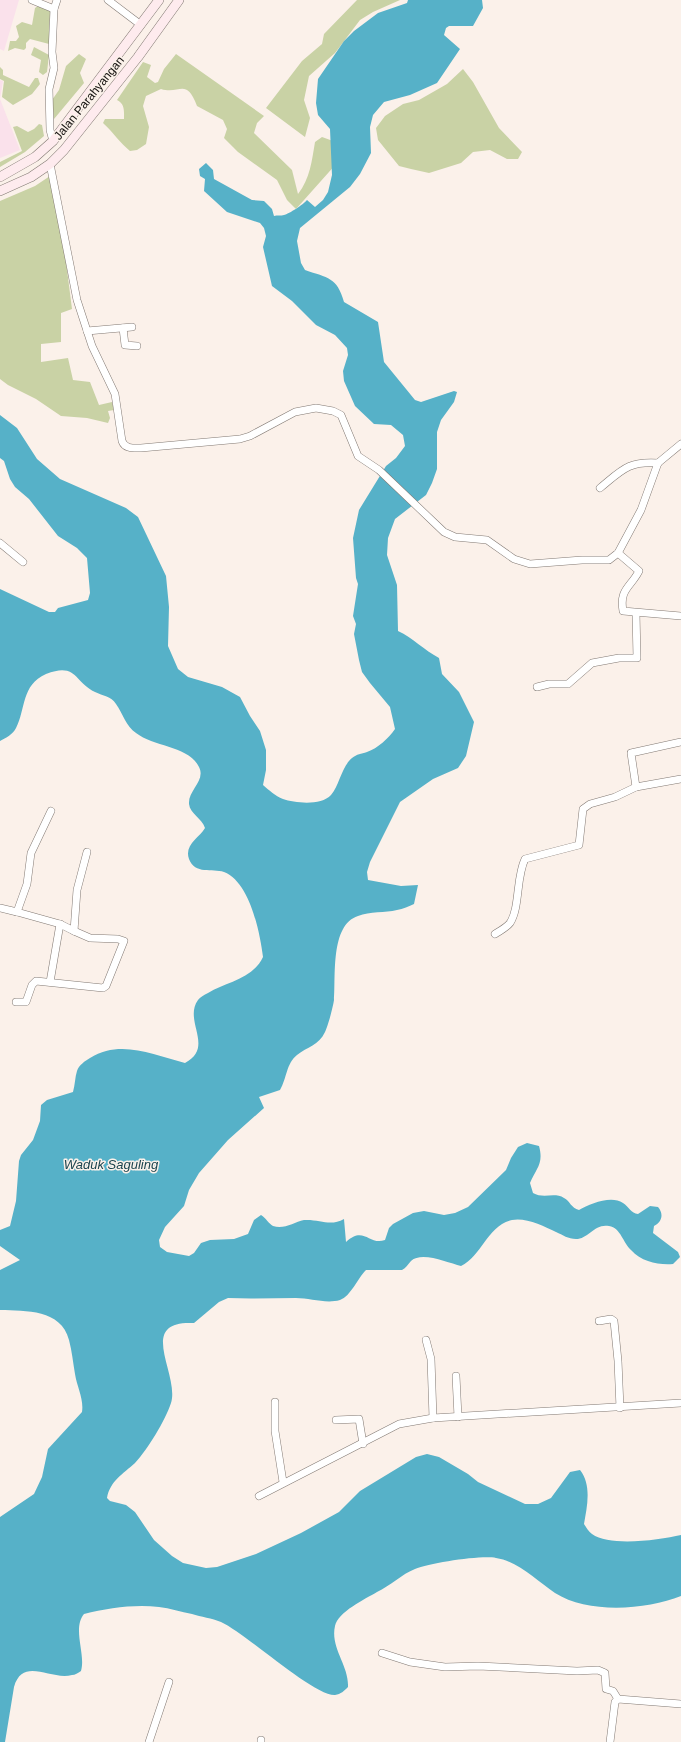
<svg xmlns="http://www.w3.org/2000/svg" width="681" height="1742" font-family="Arial,sans-serif">
<style>
.education{fill:#fae1eb}
.green{fill:#c9d2a5}
.water{fill:#56b1c8}
.lines{fill:none;stroke-linecap:round;stroke-linejoin:round}
.minor-casing{stroke:#827973;stroke-width:8}
.secondary-casing{stroke:#827973;stroke-width:10}
.minor{stroke:#fff;stroke-width:7}
.secondary{stroke:#feebee;stroke-width:9}
.labels{text-anchor:middle;stroke-width:3;stroke-linejoin:round;paint-order:stroke}
.street-label{font-size:12px;fill:#13100e;stroke:#fbf1ea}
.water-label{font-size:13px;font-style:italic;fill:#1b444e;stroke:#fbf1ea}
</style>
<rect width="100%" height="100%" fill="#fbf1ea"/>
<g class="education">
<path d="M0,0H19L4,51L0,49Z"/>
<path d="M0,80L3,81L0,99L20,150L0,158Z"/>
</g>
<g class="green">
<path d="M357,0H400L373,12L360,20L335,53L309,76L304,100L310,118L305,137L266,108L302,61L322,44L324,34Z"/>
<path d="M38,6L50,11L49,44L30,39L26,43V48L24,50L15,48L8,51L10,41H16L19,37L16,26L22,22L32,25L35,8Z"/>
<path d="M34,47L49,55L47,72L43,75L39,72L41,60L31,55Z"/>
<path d="M79,54L86,59L80,73L84,83L54,119L52,100L59,90L66,66Z"/>
<path d="M176,54L264,116L257,123L254,133L292,170L298,194C310,179 312,160 315,142L322,137L333,141L337,163L296,209L287,200L277,180L238,152L224,138L227,129L223,120L197,106C186,77 180,95 161,89L146,96L143,106L149,127L146,144L137,150L130,151C120,143 113,132 103,123L105,119H124C124,111 125,104 117,100L143,62L151,65L147,77L155,83L158,82L164,69Z"/>
<path d="M0,67L3,70V75L29,87L35,78H38L40,84L32,94L13,105L2,97L4,81L0,79Z"/>
<path d="M463,69L473,82L499,128L522,152L518,159H507L490,150L473,152L461,163L429,173L411,169L399,166L378,140L376,128L385,116L403,104L419,100L447,84Z"/>
<path d="M39,124L42,125L44,136L25,152L0,167V162L22,151L13,127L17,126L28,132L34,129Z"/>
<path d="M50,176L66,262L72,309L61,313V342L41,344V362L68,358L73,380L90,382L99,405L112,402L114,410L108,411L110,418L108,423L87,418L61,416L36,399L8,385L0,379V201L35,186Z"/>
</g>
<path class="water" d="M408,0H482L483,8L473,26H449L446,28L444,35L460,49L437,83L410,95L384,102L373,115L370,127L371,153L360,174L350,187L300,228L297,241L301,263L305,270C328,278 337,277 344,302L378,322L384,362L415,400L421,402L454,391L457,392L454,402L441,420L437,432V469L432,483L426,495L395,519L388,538L387,555L397,585L398,631C413,638 424,650 439,658L442,674L459,692L474,722L466,756L458,768L433,779L400,802L370,862L367,872L368,880L401,886L418,885L414,904C409,906 403,909 397,910C385,913 370,911 358,916C330,925 336,977 334,1000C333,1007 328,1026 325,1032C319,1045 307,1047 297,1055C286,1064 287,1078 280,1090L259,1097L264,1108L228,1140L199,1173L189,1190L184,1206L165,1227L159,1240L160,1247L167,1252L189,1256L194,1253L201,1243L210,1240L234,1239L248,1234L254,1220L261,1215C266,1218 269,1224 273,1226C284,1230 294,1222 304,1220C320,1219 330,1227 344,1219L346,1242C364,1225 369,1246 385,1240L389,1228L393,1224L413,1213L424,1211L444,1215L455,1213L468,1207L506,1170L511,1158L518,1147L527,1143L539,1146C544,1164 536,1168 530,1183L533,1193C543,1199 555,1192 564,1198C570,1201 571,1208 579,1210C590,1204 611,1195 623,1203C629,1207 631,1213 638,1214L650,1206L658,1207C664,1214 662,1222 654,1226L653,1233L678,1252L680,1257L673,1264C658,1265 642,1262 631,1250C623,1243 621,1228 609,1226C595,1223 588,1239 576,1239C568,1239 563,1235 556,1232C544,1226 525,1217 512,1220C487,1226 482,1256 461,1266C448,1263 422,1251 411,1261C408,1264 406,1268 402,1270H366C357,1279 351,1296 340,1300C326,1304 310,1298 296,1298C274,1298 251,1299 228,1298L219,1302L194,1323C135,1320 180,1374 171,1403C165,1421 148,1449 135,1463C123,1474 110,1481 107,1498L110,1501L126,1505L135,1512L154,1540L172,1556L183,1563L206,1568L217,1567L256,1554L301,1533L339,1512L360,1491L416,1457L427,1454L439,1457L468,1474L478,1482L525,1504H538L551,1498L570,1472L580,1470C592,1485 587,1507 584,1524C586,1527 589,1532 592,1534C610,1547 659,1540 681,1535V1596C646,1610 588,1614 555,1593C537,1581 518,1561 496,1558C481,1555 430,1563 415,1569C402,1574 390,1586 377,1592C365,1599 338,1612 335,1626C330,1648 349,1665 348,1687C344,1691 341,1694 335,1695C313,1696 247,1634 221,1622C212,1618 201,1617 192,1614C181,1612 170,1608 159,1607C135,1604 108,1608 84,1614C72,1629 86,1654 81,1671C78,1673 75,1675 72,1675C51,1681 23,1656 14,1687L5,1742H0V1517L34,1494L42,1477L48,1449L82,1412C84,1399 77,1387 75,1374C73,1363 72,1351 69,1340C61,1309 26,1311 0,1310V1270L20,1260L0,1246V1230L10,1226L16,1201L19,1161L21,1155L33,1140L40,1121L41,1105L47,1100L73,1092C75,1085 75,1077 77,1071C79,1065 85,1061 90,1058C121,1039 153,1055 185,1063C215,1047 183,1021 198,1000C200,997 204,995 208,993C226,982 253,979 263,957C260,933 250,882 224,872C212,868 195,875 189,859C184,845 199,838 205,828C202,818 190,814 189,804C188,790 206,781 199,767C189,746 154,747 136,733C126,726 123,714 116,704C111,696 103,696 95,692C74,682 77,662 46,674C21,685 26,709 16,728C13,734 6,738 0,741V589L49,612H55L58,608L88,600L90,593L87,558L77,548L58,536L29,499L15,487L10,479L4,461L0,458V415L17,428L37,459L60,479L126,508L138,517L166,576L169,607L168,646L178,669L188,677L222,687L240,697L250,716L260,731L266,750V770L263,785C269,790 275,796 283,799C295,803 321,806 331,795C339,786 342,766 352,758C357,754 361,754 367,752C378,748 388,739 395,729L390,707L370,683L362,672L359,660L354,634L356,624L353,616L358,584L356,578L353,538L359,510L386,466L396,458L405,446L403,435L391,425L374,424L355,406L344,381L343,371L348,355L347,348L335,335L316,325L292,301L272,286L263,247L266,236L264,228L260,223L227,212L204,191L205,179L200,176L199,169L206,163L213,170L214,179L252,200L264,201L272,209L274,216C277,215 281,216 284,215C289,214 304,204 307,200L315,207L323,200L328,192L332,175L330,129L318,115L316,103L318,79L344,41L354,31L378,13L407,3Z"/>
<g class="lines">
<defs>
<g id="minor">
<path d="M32,0L54,9"/>
<path d="M108,0L141,25"/>
<path d="M53,141L50,130L49,89L54,68L52,52L54,9L57,0"/>
<path d="M50,164L77,300L92,346L115,394L122,441C125,449 133,448 141,448L240,439L250,436L295,412L316,408L333,411L341,415L358,456L379,470L444,532L455,537L487,540L514,559L530,564L582,560H609L618,553L641,510L658,463L681,444"/>
<path d="M123,328L125,345L137,346"/>
<path d="M87,331L132,327"/>
<path d="M600,488C622,470 628,461 658,463"/>
<path d="M0,543L23,562"/>
<path d="M618,553L639,571C631,587 619,589 623,611L681,616"/>
<path d="M537,687L549,684H568L592,663L619,658H637L636,613"/>
<path d="M681,742L631,753L636,787L681,779"/>
<path d="M0,908L17,912L27,884L31,853L51,811"/>
<path d="M17,912L60,924L74,931L77,890L87,852"/>
<path d="M495,934C500,931 507,927 510,923C520,908 516,877 525,859L579,845L583,809L590,804L615,797L636,787"/>
<path d="M50,982L60,924"/>
<path d="M16,1002H26L32,985L36,981L103,988L106,986L124,941L118,939L90,938L74,931"/>
<path d="M599,1321L611,1319L614,1321L618,1361L620,1408"/>
<path d="M426,1340L431,1359L433,1418"/>
<path d="M456,1376L458,1417"/>
<path d="M275,1402V1431L283,1482"/>
<path d="M336,1420L359,1419L363,1444"/>
<path d="M259,1496L399,1424L433,1418L681,1403"/>
<path d="M382,1653L410,1662L445,1667L478,1666L577,1671L598,1670L605,1673L606,1689L613,1691L618,1699"/>
<path d="M149,1742L169,1682"/>
<path d="M261,1742V1740"/>
<path d="M610,1742L615,1702L618,1699L681,1704"/>
</g>
<g id="secondary">
<path d="M0,177L35,157L53,141L159,0"/>
<path d="M0,191L31,177L50,164L64,150L138,57L179,0"/>
</g>
</defs>
<use href="#minor" class="minor-casing"/>
<use href="#secondary" class="secondary-casing"/>
<use href="#minor" class="minor"/>
<use href="#secondary" class="secondary"/>
</g>
<g class="labels">
<g class="street-label">
<text transform="translate(89 98) rotate(-51)" y="4">Jalan Parahyangan</text>
</g>
<g class="water-label">
<text x="111" y="1169">Waduk Saguling</text>
</g>
</g>
</svg>
